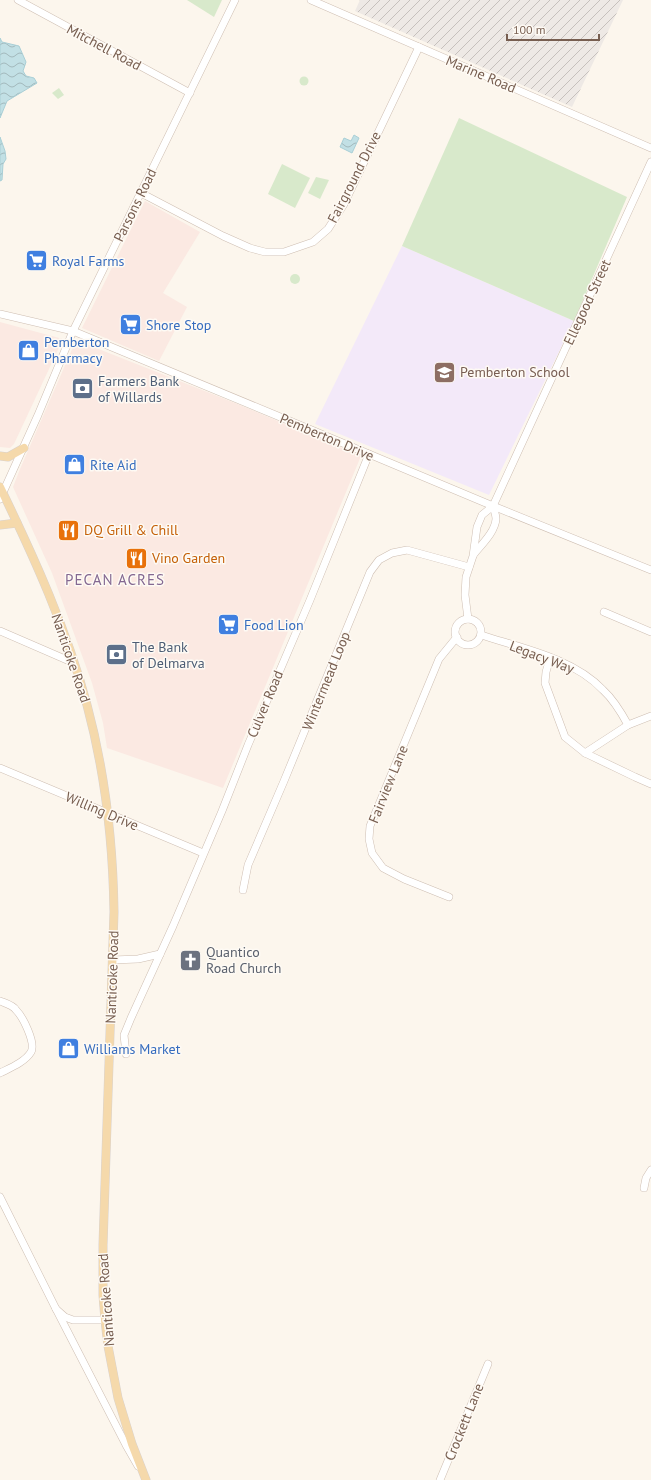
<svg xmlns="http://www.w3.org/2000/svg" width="651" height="1480" font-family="'PT Sans',sans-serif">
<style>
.commercial{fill:#fbe9e2}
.industrial{fill:url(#industrial-furrows)}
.education{fill:#f3e9f9}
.green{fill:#d8e9cb}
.water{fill:url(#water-waves);stroke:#a9cfd6}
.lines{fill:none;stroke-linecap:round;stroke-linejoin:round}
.minor-casing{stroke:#cebeb2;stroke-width:8}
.major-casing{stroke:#d9d2ce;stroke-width:9}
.minor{stroke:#fff;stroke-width:7}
.major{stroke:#f5d9ab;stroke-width:8}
.labels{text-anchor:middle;stroke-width:3;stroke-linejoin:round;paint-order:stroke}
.street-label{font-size:14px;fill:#775e50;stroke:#fefaf4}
.shop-label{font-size:14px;fill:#366cbe;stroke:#fefaf4;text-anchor:start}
.education-label{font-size:14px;fill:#785e54;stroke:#fefaf4;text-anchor:start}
.service-label{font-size:14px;fill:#4e5e75;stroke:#fefaf4;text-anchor:start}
.food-label{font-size:14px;fill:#c56008;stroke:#fefaf4;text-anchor:start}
.worship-label{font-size:14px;fill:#5b616d;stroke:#fefaf4;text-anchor:start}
.neighbourhood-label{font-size:15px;letter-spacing:1px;fill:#846891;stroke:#fefaf4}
</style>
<defs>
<pattern id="industrial-furrows" width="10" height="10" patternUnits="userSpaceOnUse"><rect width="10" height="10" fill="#eee9e5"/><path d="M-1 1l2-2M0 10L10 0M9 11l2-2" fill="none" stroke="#c6c0bc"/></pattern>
<pattern id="water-waves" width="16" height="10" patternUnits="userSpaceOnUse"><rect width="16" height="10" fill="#c2e0e5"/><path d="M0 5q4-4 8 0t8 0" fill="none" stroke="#a2b9bc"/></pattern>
</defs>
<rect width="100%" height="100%" fill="#fcf6ed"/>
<g class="commercial">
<path d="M145,201L200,232L163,293L187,307L159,361L82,328Z"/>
<path d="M0,322L63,339L14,444L10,448L0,447Z"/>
<path d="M76,340L240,405L361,456L223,788L107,748L103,723L92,683L52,573L13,487L20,469Z"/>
</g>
<path class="industrial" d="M360,0H623L572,107L355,11Z"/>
<path class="education" d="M402,246L574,321L489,495L315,424Z"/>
<g class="green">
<path d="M187,0H222L214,17Z"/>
<circle cx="304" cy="81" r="4.5"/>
<path d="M59,88L64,95L58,99L52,93Z"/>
<path d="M459,118L627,197L574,321L402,246Z"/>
<path d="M282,164L310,178L295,208L268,194Z"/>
<path d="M316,177L329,180L320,199L308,193Z"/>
<circle cx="295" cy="279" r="5"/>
</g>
<g class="water">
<path d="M0,38L2,42L19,46L26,62L23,71L26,76L34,78L37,83L7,101L0,118Z"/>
<path d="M354,135L359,138L352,153L340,147L344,138L351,141Z"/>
<path d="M0,137L5,151L6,159L3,164L2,180L0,181Z"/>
</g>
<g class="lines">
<defs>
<g id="minor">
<path d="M18,0L190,93"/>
<path d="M311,0L651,148"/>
<path d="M141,193L223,236L250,248L265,252H284L313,242L328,229L344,204L419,47"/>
<path d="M0,314L73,331L314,431L493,506L651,570"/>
<path d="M0,499L38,415L73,331L235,0"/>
<path d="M474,554C482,544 495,532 496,519C496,515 494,510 493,506"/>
<path d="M604,612L651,632"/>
<path d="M468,619L465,595L466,577L473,556L477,527L482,515L493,506L651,162"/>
<circle cx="468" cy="632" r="13"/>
<path d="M0,631L74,663"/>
<path d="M481,635C521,648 573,658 603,690C614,700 621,712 628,725"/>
<path d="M550,658L546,672L545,683L565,737L585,753L635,777L651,784"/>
<path d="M585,753L628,725L651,716"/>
<path d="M0,768L203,853"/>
<path d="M243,890L248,865L284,781L370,572L379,560L392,553L407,550L469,567"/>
<path d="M449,897L404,879L383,868L372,853L369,839L370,826L439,659L457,637"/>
<path d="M113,960L138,959L160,954"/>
<path d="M0,1001C5,1003 13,1005 16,1010C23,1017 36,1043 31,1052C25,1062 10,1068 0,1073"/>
<path d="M126,1054L124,1035L131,1018L173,926L222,811L248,745L310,600L369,454"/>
<path d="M644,1188L646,1178L651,1170"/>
<path d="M0,1197L56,1309L65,1317L73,1320H105"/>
<path d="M56,1309L126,1445L138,1466"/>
<path d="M440,1480L488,1364"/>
</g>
<g id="major">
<path d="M0,456L8,457L24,448"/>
<path d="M0,487C34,557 67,630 87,705C105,772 113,842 114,912L103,1245V1295L105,1320L108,1346L118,1398L132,1444L146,1480"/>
<path d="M0,525L17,523"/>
</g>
</defs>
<use href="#minor" class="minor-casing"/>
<use href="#major" class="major-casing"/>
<use href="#minor" class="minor"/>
<use href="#major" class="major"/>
</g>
<defs>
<symbol id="supermarket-square" viewBox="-11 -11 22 22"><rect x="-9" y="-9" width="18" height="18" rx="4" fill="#3f7fe0" stroke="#fefaf4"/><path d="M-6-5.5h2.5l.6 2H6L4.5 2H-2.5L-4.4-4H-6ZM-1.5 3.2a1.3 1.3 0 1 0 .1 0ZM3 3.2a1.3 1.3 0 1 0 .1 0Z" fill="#fff"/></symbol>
<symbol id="shop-square" viewBox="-11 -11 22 22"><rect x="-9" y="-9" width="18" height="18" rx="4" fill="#3f7fe0" stroke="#fefaf4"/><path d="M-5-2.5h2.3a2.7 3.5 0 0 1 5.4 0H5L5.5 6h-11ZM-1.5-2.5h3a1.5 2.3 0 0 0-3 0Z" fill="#fff"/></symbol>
<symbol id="school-square" viewBox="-11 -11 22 22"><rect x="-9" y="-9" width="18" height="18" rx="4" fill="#8d6e63" stroke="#fefaf4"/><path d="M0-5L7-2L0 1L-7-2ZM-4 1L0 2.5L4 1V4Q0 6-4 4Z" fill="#fff"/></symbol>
<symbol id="bank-square" viewBox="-11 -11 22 22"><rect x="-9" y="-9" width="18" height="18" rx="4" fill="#5c6f8a" stroke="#fefaf4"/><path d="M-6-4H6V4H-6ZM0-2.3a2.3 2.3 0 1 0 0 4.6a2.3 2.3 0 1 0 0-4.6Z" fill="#fff"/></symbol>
<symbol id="restaurant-square" viewBox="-11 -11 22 22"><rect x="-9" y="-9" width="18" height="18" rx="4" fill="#e8710a" stroke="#fefaf4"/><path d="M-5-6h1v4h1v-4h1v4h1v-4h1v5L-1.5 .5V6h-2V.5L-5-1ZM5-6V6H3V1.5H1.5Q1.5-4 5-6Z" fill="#fff"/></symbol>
<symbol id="church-square" viewBox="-11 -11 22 22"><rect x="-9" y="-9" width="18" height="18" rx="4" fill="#6b7280" stroke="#fefaf4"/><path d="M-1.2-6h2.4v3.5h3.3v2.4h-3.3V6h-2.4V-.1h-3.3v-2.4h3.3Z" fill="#fff"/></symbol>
</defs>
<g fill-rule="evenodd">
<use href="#supermarket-square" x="24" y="248" width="25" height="25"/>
<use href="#supermarket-square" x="118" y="312" width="25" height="25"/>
<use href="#shop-square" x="16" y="338" width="25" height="25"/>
<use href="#school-square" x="432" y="360" width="25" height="25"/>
<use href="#bank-square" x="70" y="376" width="25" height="25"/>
<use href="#shop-square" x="62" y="452" width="25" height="25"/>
<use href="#restaurant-square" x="56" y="518" width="25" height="25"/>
<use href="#restaurant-square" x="124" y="546" width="25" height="25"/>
<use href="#supermarket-square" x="216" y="612" width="25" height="25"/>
<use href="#bank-square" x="104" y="642" width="25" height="25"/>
<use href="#church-square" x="178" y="948" width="25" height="25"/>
<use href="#shop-square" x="56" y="1036" width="25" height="25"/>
</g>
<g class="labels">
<g class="street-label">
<text transform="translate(104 47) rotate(28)" y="5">Mitchell Road</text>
<text transform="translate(481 74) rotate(23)" y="5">Marine Road</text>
<text transform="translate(354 177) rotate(-63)" y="5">Fairground Drive</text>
<text transform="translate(135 205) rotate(-64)" y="5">Parsons Road</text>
<text transform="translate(587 302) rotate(-65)" y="5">Ellegood Street</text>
<text transform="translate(327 437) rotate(23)" y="5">Pemberton Drive</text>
<text transform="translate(542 657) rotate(21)" y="5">Legacy Way</text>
<text transform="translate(71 658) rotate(71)" y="5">Nanticoke Road</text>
<text transform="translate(326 681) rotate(-68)" y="5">Wintermead Loop</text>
<text transform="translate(265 704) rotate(-67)" y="5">Culver Road</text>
<text transform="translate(388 784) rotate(-68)" y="5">Fairview Lane</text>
<text transform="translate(102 811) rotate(23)" y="5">Willing Drive</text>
<text transform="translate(112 977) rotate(-88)" y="5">Nanticoke Road</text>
<text transform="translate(106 1300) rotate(-94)" y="5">Nanticoke Road</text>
<text transform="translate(464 1422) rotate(-68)" y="5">Crockett Lane</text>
</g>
<g class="shop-label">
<text x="52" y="266">Royal Farms</text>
<text x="146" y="330">Shore Stop</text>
<text x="44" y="347">Pemberton<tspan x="44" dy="16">Pharmacy</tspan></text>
<text x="90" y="470">Rite Aid</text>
<text x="244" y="630">Food Lion</text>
<text x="84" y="1054">Williams Market</text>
</g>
<g class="education-label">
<text x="460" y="377">Pemberton School</text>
</g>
<g class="service-label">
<text x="98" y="386">Farmers Bank<tspan x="98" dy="16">of Willards</tspan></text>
<text x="132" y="652">The Bank<tspan x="132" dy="16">of Delmarva</tspan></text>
</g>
<g class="food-label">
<text x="84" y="535">DQ Grill &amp; Chill</text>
<text x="152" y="563">Vino Garden</text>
</g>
<g class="worship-label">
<text x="206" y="957">Quantico<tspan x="206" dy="16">Road Church</tspan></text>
</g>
<g class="neighbourhood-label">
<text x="115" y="585">PECAN ACRES</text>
</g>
</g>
<path d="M507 34v6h92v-6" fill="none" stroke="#775e50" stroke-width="2"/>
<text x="513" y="34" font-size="12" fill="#775e50" stroke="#fefaf4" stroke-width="3" paint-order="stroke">100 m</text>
</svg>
